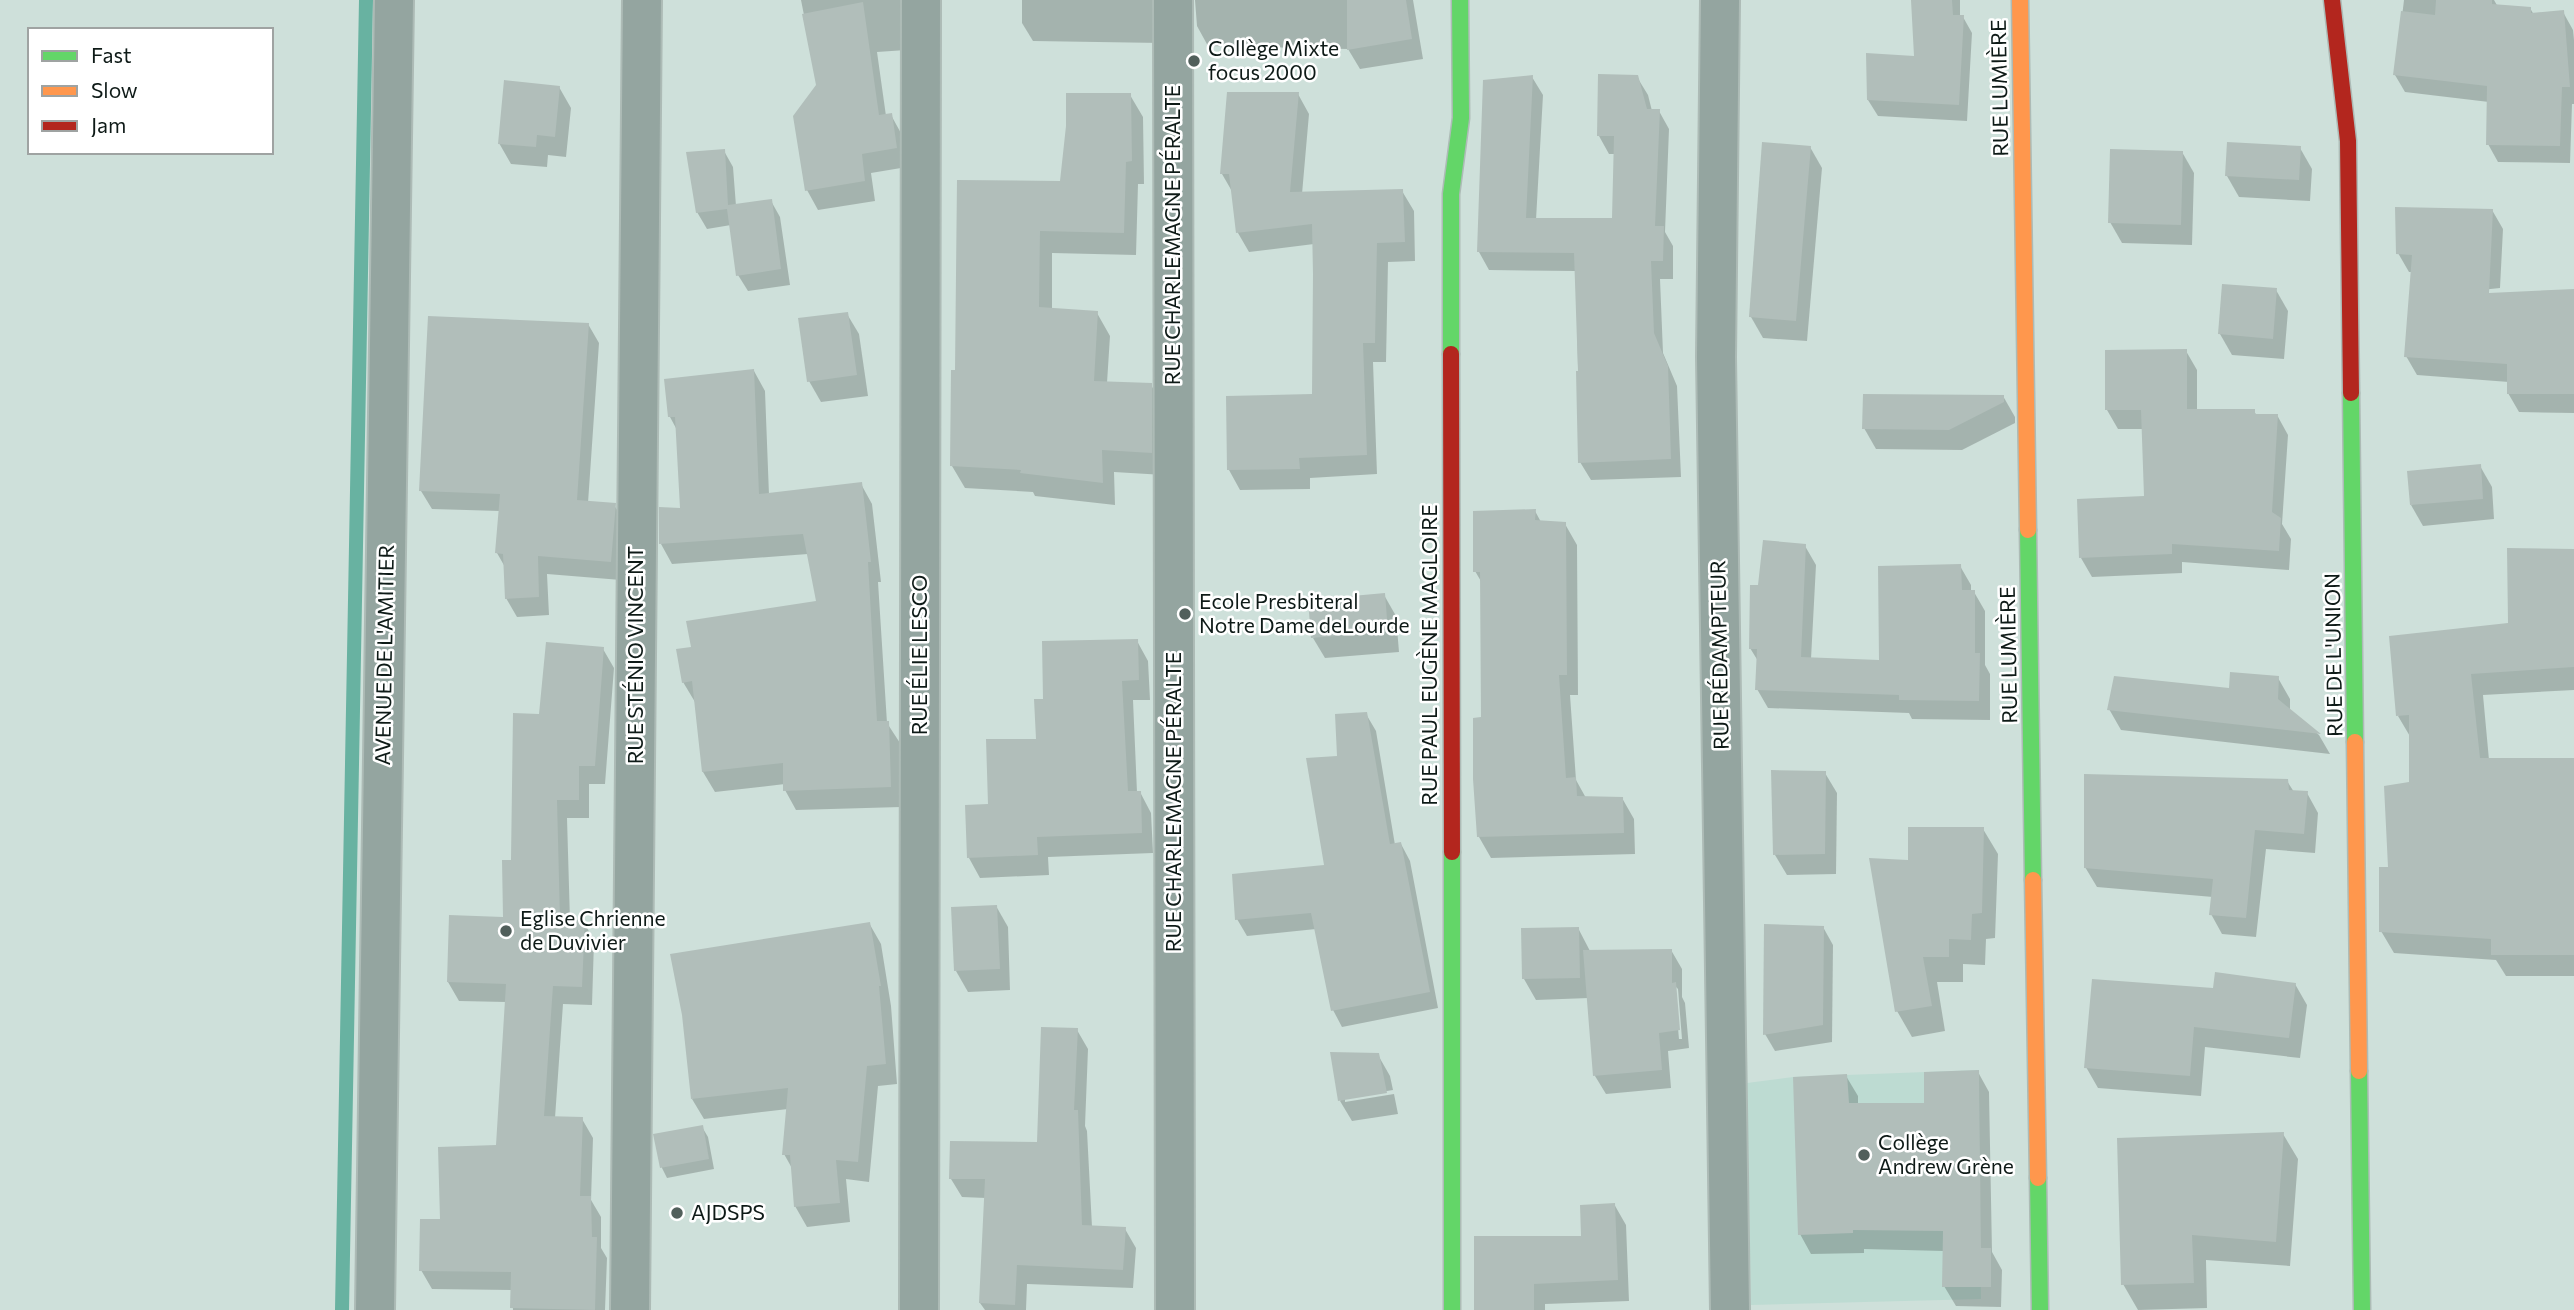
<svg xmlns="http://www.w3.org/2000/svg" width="2574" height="1310" font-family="Commissioner,sans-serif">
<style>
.built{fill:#bddbd2}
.shadow{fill:#0003;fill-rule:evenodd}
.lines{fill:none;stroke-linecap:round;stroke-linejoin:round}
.stream{stroke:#68b2a1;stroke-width:14}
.building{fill:#b1beba}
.street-casing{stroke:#adbbb6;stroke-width:42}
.fast-casing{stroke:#adbbb6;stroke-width:19}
.slow-casing{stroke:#adbbb6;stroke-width:19}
.jam-casing{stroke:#adbbb6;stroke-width:19}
.street{stroke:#94a5a0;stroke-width:38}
.fast{stroke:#63d668;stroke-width:16}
.slow{stroke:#ff974d;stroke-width:16}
.jam{stroke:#b3261e;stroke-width:16}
.poi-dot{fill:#515f5b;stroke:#fff;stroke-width:2.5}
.labels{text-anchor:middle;stroke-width:5;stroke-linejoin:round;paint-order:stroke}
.poi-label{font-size:21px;fill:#0e1a17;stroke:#fff;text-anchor:start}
.street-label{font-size:21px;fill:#0e1a17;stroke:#fff}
</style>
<rect width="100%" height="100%" fill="#cee0da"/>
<path class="built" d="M1979,1070L1981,1299L1751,1305L1747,1083L1793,1077Z"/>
<g class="shadow">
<path d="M801,0H903L906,50L877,52L886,116L891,115L902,135L907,167L871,173L875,201L818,210L807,190L818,86Z"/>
<path d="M1022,0H1167L1161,43L1033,41L1022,23Z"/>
<path d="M1195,0H1413L1423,59L1360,69L1348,49L1208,46L1197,26Z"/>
<path d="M1913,0H1960V17H1963L1972,33L1967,121L1878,116L1868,100L1916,58Z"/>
<path d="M2404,0H2494L2498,7L2530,8L2534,15L2563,12L2573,30L2574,40V104H2572L2570,163L2498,162L2488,144L2489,102L2405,92L2395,75Z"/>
<path d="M1532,77L1543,95L1536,220H1614L1616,154H1609L1599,136L1637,77L1648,95L1652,111H1659L1669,129L1665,232L1673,246V279H1660L1663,353L1677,386L1681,477L1591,480L1580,462L1576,271L1489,270L1479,252Z"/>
<path d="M559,87L571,108L566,157L548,155L547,167L511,164L499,143Z"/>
<path d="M1298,94L1309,114L1302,194L1402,191L1414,211L1415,261L1388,262L1386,362H1373L1377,474L1310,478V489L1240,490L1229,470L1313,396L1314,244L1249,252L1238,233L1233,193L1222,174Z"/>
<path d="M1130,95L1143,117L1144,184H1138L1136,255L1052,253V310L1097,313L1110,336L1107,383L1151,385L1164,407V475L1114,472L1115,505L1035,496L1033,492L965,488L952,466L957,372L1061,182Z"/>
<path d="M1810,147L1822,168L1807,341L1763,338L1751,317Z"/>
<path d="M2300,148L2312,169L2310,201L2239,197L2227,176Z"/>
<path d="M724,151L733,167L736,206L771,201L780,217L790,285L748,291L738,275L731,225L707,229L697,212Z"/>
<path d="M2182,152L2194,173L2192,245L2122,243L2110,222Z"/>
<path d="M2492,210L2503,229L2500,288L2481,290V308L2574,315V413L2519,412L2508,393L2509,382L2417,375L2406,356L2412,272H2409L2398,253Z"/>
<path d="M2276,290L2288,311L2284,359L2232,355L2220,334Z"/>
<path d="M847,314L859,334L868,396L821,402L809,381Z"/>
<path d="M588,324L599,343L588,503L614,505L625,523L621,580L547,574L549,615L517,617L506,598L505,567L497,553L500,511L432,509L421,491Z"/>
<path d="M2186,351L2197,370V411H2254L2257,416L2277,415L2288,435L2282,524L2291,539L2289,570L2182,562V573L2092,577L2081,558L2146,498L2144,429H2118L2107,410Z"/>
<path d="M754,371L765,391L769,495L861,484L872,504L881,582H878L887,723L900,743L901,807L796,810L785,790V784L715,792L703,772L695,702L683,682L693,648L818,602L808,554L672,564L661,544L682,510L677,430L670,417Z"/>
<path d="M2003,396L2015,417V423L1962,450L1876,449L1864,428Z"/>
<path d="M2480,466L2492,487L2494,519L2423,526L2411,505Z"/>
<path d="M1535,511L1541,522L1565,524L1577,545L1578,695H1570L1576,780L1586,798H1622L1634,819L1635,854L1491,858L1479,837L1482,719V583L1475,571Z"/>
<path d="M1805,546L1816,565L1811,659L1880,662L1960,566L1971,585V592H1974L1985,611V665L1990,674V720L1912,719L1909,713L1768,708L1757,689L1758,661L1750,648L1760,587Z"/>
<path d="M2574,550V690L2483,695L2489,760H2574V976H2506L2496,960L2394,953L2381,931L2390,869L2411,784V738L2398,716L2510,625Z"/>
<path d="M1384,595L1396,616L1399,652L1325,658L1313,638Z"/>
<path d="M1137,641L1148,661L1150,700H1133L1137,792H1140L1151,813L1153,853L1048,857L1049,875L980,878L969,858L989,805L1038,740L1045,700Z"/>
<path d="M603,649L614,668L605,784H589V818H567L570,921L584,922L594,941L592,1005L563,1004L555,1118L582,1119L593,1138L591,1200L601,1217V1248L607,1258L605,1310H513L512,1290L432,1289L421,1270L442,1221L498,1147L506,1002L459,1001L448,982L505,919L513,862L540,716Z"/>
<path d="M2278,678L2290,699V711L2319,735L2330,754L2121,730L2109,709L2231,690Z"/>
<path d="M1366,714L1376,731L1395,845L1401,844L1410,861L1438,1008L1342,1027L1333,1010L1316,929L1247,936L1237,919L1326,867L1339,757Z"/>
<path d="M1825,773L1837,793L1836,874L1787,875L1775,855Z"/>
<path d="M2287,781L2294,792L2307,793L2318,813L2315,853L2266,849L2256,937L2222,934L2211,914L2213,897L2097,887L2085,867Z"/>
<path d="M1983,829L1998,854L1995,938L1986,939L1985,965L1963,964V982H1937L1945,1031L1912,1037L1897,1011L1909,862Z"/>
<path d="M996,906L1008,927L1010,990L968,992L956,971Z"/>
<path d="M869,923L881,944L891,1006L897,1084L878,1086L869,1182L846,1179L850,1222L807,1227L795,1206L793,1170L784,1154L788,1109L704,1119L692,1099Z"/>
<path d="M1823,927L1833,945L1832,1042L1775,1051L1765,1034Z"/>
<path d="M1578,928L1590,951L1671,950L1682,969V997L1685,1003L1689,1048L1668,1051L1671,1088L1606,1094L1595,1076L1589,998L1536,1000L1524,979ZM1674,985L1678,989L1682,1039H1679Z"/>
<path d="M2295,984L2307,1005L2300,1058L2205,1047L2201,1096L2098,1088L2086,1067L2215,990Z"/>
<path d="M1077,1030L1088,1049L1085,1126L1087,1131L1092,1227L1125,1229L1136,1248L1133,1288L1027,1284L1026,1310H985L980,1303L986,1198L962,1197L951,1179L1039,1144Z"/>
<path d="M1378,1055L1390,1076L1393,1090L1345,1098V1102L1394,1094L1398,1114L1352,1121L1340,1101Z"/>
<path d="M1978,1072L1989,1092L1992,1252L2002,1270L2001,1307L1956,1306L1944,1286V1251L1864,1249V1253L1811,1254L1800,1234L1846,1076L1858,1096V1105H1926Z"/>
<path d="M702,1127L708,1137L714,1169L667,1178L662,1168L656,1136Z"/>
<path d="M2283,1134L2298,1159L2290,1266L2206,1260L2207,1308L2138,1310L2123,1284Z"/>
<path d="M1614,1204L1626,1225L1629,1301L1545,1304V1310H1474L1583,1238Z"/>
</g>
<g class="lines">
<path class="stream" d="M342,1310L366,0"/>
</g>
<g class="building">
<path d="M1347,0H1406L1412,39L1347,50Z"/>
<path d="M1911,0H1952L1953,15H1964L1959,105L1867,100L1866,53L1914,56Z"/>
<path d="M2436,0H2492V4L2531,7V13L2564,10L2570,87H2562L2560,146L2486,145L2487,86L2393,75L2401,11L2435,15Z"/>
<path d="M863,2L879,115L892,113L897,148L862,154L865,181L805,191L793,116L816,85L802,14Z"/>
<path d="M1598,74L1638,75L1647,109H1660L1655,226H1664L1663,261H1651L1654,333L1668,366L1671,459L1578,463L1576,371H1578L1574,253L1477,252L1483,80L1533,75L1526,218H1612L1614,136H1597Z"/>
<path d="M504,80L560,86L555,137L537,135L536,147L498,144Z"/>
<path d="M1227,92H1299L1290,192L1403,189L1405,242L1377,243L1375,343H1363L1367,455L1299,458L1300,469L1227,470L1226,396L1312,394L1313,274L1312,224L1236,233L1229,174H1220Z"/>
<path d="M1066,93H1131L1132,161L1126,162L1124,233L1040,231L1039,307L1098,311L1094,381L1152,383V453L1102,450L1103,483L1020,473L1021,470L950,466L951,370H955L957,180L1060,181L1066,126Z"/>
<path d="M1762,142L1811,146L1796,321L1749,317Z"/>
<path d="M2227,142L2301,146L2299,180L2225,176Z"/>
<path d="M725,149L728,205L772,199L781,269L736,276L727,209L696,213L686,152Z"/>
<path d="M2110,149L2183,151L2181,225L2108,223Z"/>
<path d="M2395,207L2493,209L2489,293L2574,289V394H2507V364L2404,357L2412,255L2396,254Z"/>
<path d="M2222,284L2277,288L2273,339L2218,334Z"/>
<path d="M848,312L857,375L807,382L798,318Z"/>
<path d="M428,316L589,323L577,500L616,503L611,562L538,556L539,597L505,599L503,554L495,553L500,494L419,491Z"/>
<path d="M2187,349V409H2255V414H2278L2272,512L2281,518L2279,551L2172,544V554L2079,558L2077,499L2144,496L2141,410H2105V350Z"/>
<path d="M754,369L759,494L862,482L871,562H868L877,721H889L891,787L783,791V763L702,772L692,681L682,683L676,649L691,647L686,621L816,601L803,534L659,544V507L680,508L675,417H668L664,379Z"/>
<path d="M1863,394L2004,395V402L1949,430L1862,429Z"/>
<path d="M2481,464L2483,499L2410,505L2407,471Z"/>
<path d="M1536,509L1535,520L1566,522L1567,675H1559L1566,778L1576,777L1577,796L1623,797L1624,833L1477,837L1473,779V718L1481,717L1480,572H1473V511Z"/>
<path d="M1763,540L1806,544L1801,657L1879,660L1878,566L1961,564L1962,590H1975V653H1980L1979,701L1899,700V695L1755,690L1757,649H1749L1750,585H1758Z"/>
<path d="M2507,548L2574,549V667L2471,674L2480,758H2574V955H2491V939L2379,932V867H2388L2384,786L2409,782V715L2396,716L2389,636L2508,623Z"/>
<path d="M1385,593L1388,632L1311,638L1308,600Z"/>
<path d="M1138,639L1139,680L1122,681L1128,791H1141L1142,833L1037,837L1038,855L967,858L965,805L988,804L986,739H1036L1034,699H1043L1042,641Z"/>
<path d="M546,642L604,647L595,766H579V800H557L560,919L585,920L582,987L553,986L544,1116L583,1117L580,1196H591L592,1237H597L595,1310L510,1308L511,1272L419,1271L420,1219H440L438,1147L496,1145L506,984L447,982L449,915L503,917L502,860H511L513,713L539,714Z"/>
<path d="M2230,672L2279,676L2278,699L2321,734L2107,710L2114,676L2229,688Z"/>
<path d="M1367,712L1390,844L1401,842L1430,992L1331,1011L1311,913L1235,920L1232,874L1324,865L1306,758L1337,756L1335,714Z"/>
<path d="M1771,770L1826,771L1825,854L1773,855Z"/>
<path d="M2084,774L2288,779L2289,790L2308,791L2304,834L2255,830L2246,918L2209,915L2213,879L2084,868Z"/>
<path d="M1908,827H1984L1982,913L1972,914L1971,940L1949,939V957H1923L1932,1006L1895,1012L1869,858L1908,860Z"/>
<path d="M997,905L1000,969L954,971L951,907Z"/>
<path d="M870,922L881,986H879L886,1064L867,1066L858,1162L836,1160L840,1203L794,1207L790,1155H782L788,1088L691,1099L682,1015L670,954Z"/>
<path d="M1764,924L1824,926L1823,1025L1763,1035Z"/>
<path d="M1579,927L1580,978L1522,979L1521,928Z"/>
<path d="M1672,949V983L1676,982L1680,1030L1659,1033L1662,1070L1593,1076L1583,950Z"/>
<path d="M2215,972L2296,983L2289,1038L2194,1027L2190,1076L2084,1068L2092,979L2213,988Z"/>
<path d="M1041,1027L1078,1028L1074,1110H1078L1082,1225L1126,1227L1123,1270L1017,1265L1015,1305L979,1303L985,1179H949L950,1141L1037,1142Z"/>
<path d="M1330,1052L1379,1053L1387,1093L1338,1101Z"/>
<path d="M1979,1070L1981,1248H1991V1287H1942L1943,1231L1853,1230V1233L1798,1235L1793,1077L1847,1074L1849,1103H1924V1072Z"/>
<path d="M703,1125L709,1159L660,1168L653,1134Z"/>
<path d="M2284,1132L2276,1242L2192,1235L2194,1283L2121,1285L2117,1138Z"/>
<path d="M1615,1203L1618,1280L1534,1284V1310H1474V1236H1581L1580,1205Z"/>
</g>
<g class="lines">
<defs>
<g id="street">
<path d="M1173,0L1175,1310"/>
<path d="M1720,0L1716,357L1730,1310"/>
<path d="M375,1310L394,0"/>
<path d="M630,1310L642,0"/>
<path d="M919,1310L921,0"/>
</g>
<g id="fast">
<path d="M1451,354V194L1461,118L1460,0"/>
<path d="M2351,393L2355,742"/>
<path d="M2028,530L2033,880"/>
<path d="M1452,852V1310"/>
<path d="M2359,1071L2362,1310"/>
<path d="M2038,1178L2040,1310"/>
</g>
<g id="slow">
<path d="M2020,0L2028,530"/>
<path d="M2355,742L2359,1071"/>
<path d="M2033,880L2038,1178"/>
</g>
<g id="jam">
<path d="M2332,0L2348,141L2351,393"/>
<path d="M1451,354L1452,852"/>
</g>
</defs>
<use href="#street" class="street-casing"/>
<use href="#fast" class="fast-casing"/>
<use href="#slow" class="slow-casing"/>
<use href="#jam" class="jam-casing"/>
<use href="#street" class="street"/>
<use href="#fast" class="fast"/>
<use href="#slow" class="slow"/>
<use href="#jam" class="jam"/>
</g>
<g class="poi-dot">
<circle cx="1194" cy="61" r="7"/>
<circle cx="1185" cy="614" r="7"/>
<circle cx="506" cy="931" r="7"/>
<circle cx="1864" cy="1155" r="7"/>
<circle cx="677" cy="1213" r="7"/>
</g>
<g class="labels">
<g class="poi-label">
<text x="1208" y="56">Collège Mixte<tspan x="1208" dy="24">focus 2000</tspan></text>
<text x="1199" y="609">Ecole Presbiteral<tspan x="1199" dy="24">Notre Dame deLourde</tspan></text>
<text x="520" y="926">Eglise Chrienne<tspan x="520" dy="24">de Duvivier</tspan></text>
<text x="1878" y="1150">Collège<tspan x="1878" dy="24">Andrew Grène</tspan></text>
<text x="691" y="1220">AJDSPS</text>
</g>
<g class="street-label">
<text transform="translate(2000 88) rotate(-91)" y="7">RUE LUMIÈRE</text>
<text transform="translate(1173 235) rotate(-90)" y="7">RUE CHARLEMAGNE PÉRALTE</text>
<text transform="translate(385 655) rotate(-89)" y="7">AVENUE DE L'AMITIER</text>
<text transform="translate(636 655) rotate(-90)" y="7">RUE STÉNIO VINCENT</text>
<text transform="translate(920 655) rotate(-90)" y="7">RUE ÉLIE LESCO</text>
<text transform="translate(1430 655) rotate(-90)" y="7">RUE PAUL EUGÈNE MAGLOIRE</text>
<text transform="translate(1720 655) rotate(-91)" y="7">RUE RÉDAMPTEUR</text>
<text transform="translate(2009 655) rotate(-91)" y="7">RUE LUMIÈRE</text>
<text transform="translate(2334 655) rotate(-91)" y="7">RUE DE L'UNION</text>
<text transform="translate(1174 802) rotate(-90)" y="7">RUE CHARLEMAGNE PÉRALTE</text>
</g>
</g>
<rect x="28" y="28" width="245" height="126" fill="#ffffff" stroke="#9fa3a2" stroke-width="2"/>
<rect x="42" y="51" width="35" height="10" fill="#63d668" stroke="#9fa3a2" stroke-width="2"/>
<text x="91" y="63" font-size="21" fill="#0e1a17">Fast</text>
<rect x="42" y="86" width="35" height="10" fill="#ff974d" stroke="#9fa3a2" stroke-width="2"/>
<text x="91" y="98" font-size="21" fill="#0e1a17">Slow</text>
<rect x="42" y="121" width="35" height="10" fill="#b3261e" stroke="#9fa3a2" stroke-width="2"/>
<text x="91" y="133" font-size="21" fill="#0e1a17">Jam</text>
</svg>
